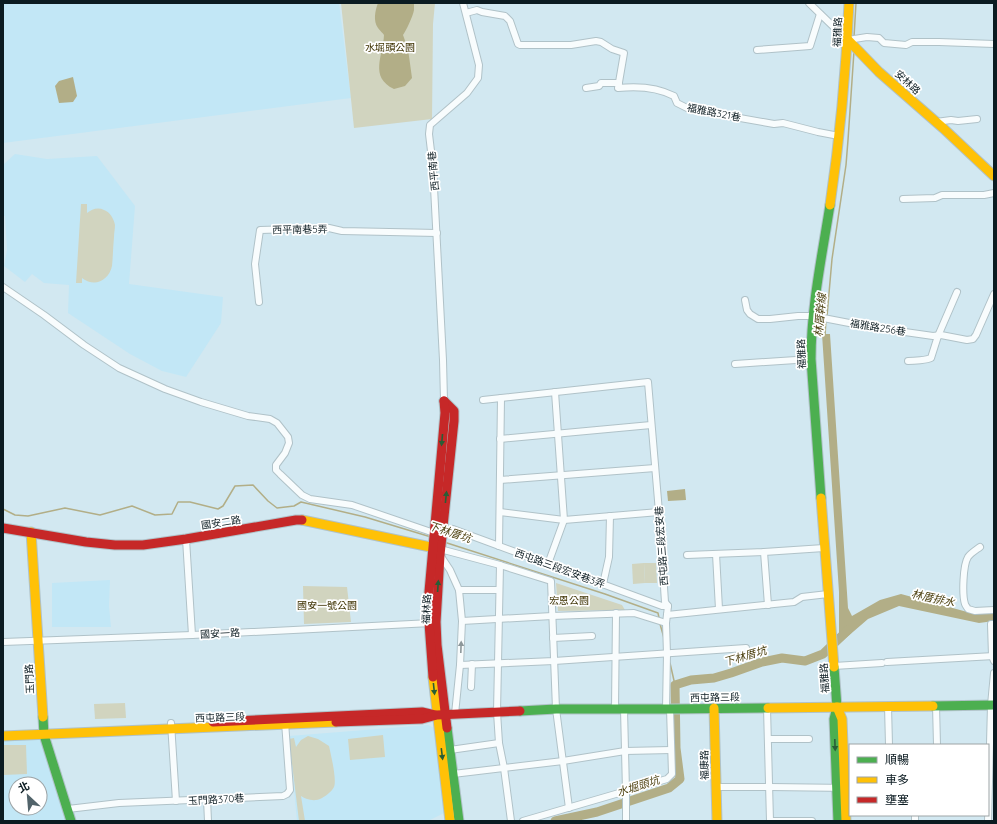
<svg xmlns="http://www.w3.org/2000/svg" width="997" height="824" font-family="Quicksand,'Noto Sans TC',sans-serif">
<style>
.built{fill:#c2e7f6;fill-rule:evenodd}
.green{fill:#d1d4bf}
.water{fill:#b2ae87}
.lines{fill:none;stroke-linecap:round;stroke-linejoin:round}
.stream{stroke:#b2ae87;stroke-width:1.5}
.river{stroke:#b2ae87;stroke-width:9}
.street-casing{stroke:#b0c2c8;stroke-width:8}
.fast-casing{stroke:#b0c2c8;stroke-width:11}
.slow-casing{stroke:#b0c2c8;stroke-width:11}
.jam-casing{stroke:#b0c2c8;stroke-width:11}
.street{stroke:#f8fcfd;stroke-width:6}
.fast{stroke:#4caf50;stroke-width:9}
.slow{stroke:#ffc107;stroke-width:9}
.jam{stroke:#c62828;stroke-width:9}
.oneway{fill:#285e36}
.oneway2{fill:#8d979a}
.labels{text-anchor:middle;stroke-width:3.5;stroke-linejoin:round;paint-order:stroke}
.street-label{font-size:10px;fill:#0b1b21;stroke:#fff}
.park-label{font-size:10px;fill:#3d3100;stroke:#fff}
.water-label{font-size:11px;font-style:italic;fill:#4f4313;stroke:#fff}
</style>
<rect width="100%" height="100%" fill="#d2e8f1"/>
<g class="built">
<path d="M3,3H339L351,98L3,143Z"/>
<path d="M15,154L47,159L97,156L135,206L129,284L223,297L221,323L186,377L162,371L130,354L68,313L69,285L44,283L32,274L25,282L4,266L7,250L5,216H3V165Z"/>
<path d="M110,580L109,606L111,627H52V583Z"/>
<path d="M428,725L434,728L444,813L428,821H297L289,736Z"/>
<path d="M40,739L67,821H3V741ZM16,784H40V808H16Z"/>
</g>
<g class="green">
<path d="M341,3H435L433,24L432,119L354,128Z"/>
<path d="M81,204H87V213C92,209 98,207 104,210C110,212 114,219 115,225C115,229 114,233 114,237C113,247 113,256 112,266C109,280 95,288 82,278V283H76Z"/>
<path d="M644,563H656L657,583H645Z"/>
<path d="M644,563L645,583L633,584L632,564Z"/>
<path d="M556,583L622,605L625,610L558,611Z"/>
<path d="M303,586L347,587L351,622L304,624Z"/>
<path d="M125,703L126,718L95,719L94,704Z"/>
<path d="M383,735L385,757L350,760L348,739Z"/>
<path d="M308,736L318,739L329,746C331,755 337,780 334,787C332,791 326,796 322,798C315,802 307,800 301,796L305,821H299L289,739L294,738L296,747L301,740Z"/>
<path d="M3,745H26L27,774L3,775Z"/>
</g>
<g class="water">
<path d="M378,3H414C414,5 414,8 414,10C413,16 406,31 403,35L408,49L412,78L405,86L394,89C369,77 383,56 384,35C383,33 380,31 378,28C373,21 375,11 378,3Z"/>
<path d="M73,77L77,96L73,102L59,103L55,86L59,81Z"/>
<path d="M822,334H830L848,608L852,616L880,600L901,594L971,613L994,612V621L979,623L899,606L868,619L839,644V592Z"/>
<path d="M685,489L686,500L668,501L667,491Z"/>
</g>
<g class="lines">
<g class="stream">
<path d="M854,37L856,3"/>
<path d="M827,316L832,259L846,165L848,140L854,51"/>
<path d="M825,336L826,319"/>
<path d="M3,509L15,515L28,516L65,508L100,515L132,506L155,515L172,514L178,502H190L218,509L223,506L235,486L253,485L268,501L277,508L294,506L301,502L365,517L431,537"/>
<path d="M444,542L605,594L658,613L659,618"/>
<path d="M660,624L664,638"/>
<path d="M670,663L675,685"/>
</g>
<path class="river" d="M555,821L597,812L669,788L680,779L676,748L675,685L691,680L714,678L731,673L762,662L782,658L805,661L823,654L848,630"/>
<defs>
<g id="street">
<path d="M809,3L839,32L848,40L867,37L879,38L884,43L906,45L912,42H939L994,44"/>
<path d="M466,13L477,10L482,12L505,16L510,21L518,44L520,45H571L596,41L601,42L612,49L624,53L618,88C637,86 657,87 674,96L677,103L689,109L774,124L783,123L818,132L839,136"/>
<path d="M757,50L810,46L820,14"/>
<path d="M586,88L599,86L601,83H619"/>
<path d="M936,122L951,120L958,121L977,119"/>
<path d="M903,199L935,198L942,195H984L994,193"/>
<path d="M3,287L44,315L84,345L119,368L165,389L201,402L248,416L270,419L277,423L288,437L289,443L285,453L276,465V470L280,474L302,495L310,499L352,505L434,533"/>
<path d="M745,300L747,310L750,314L758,319H770L798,316H813L870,327L933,336L941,335L967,340L973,339L976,335L994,294"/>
<path d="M259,302L255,264L260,230L329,228L342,231L437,233"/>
<path d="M908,361C914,361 927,360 931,358L938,336L957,292"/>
<path d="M735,364L811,359"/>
<path d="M483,400L648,382L659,512L665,602L668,606L666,623L667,654L666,709"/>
<path d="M444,401L443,360L433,168L429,134L430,125L467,93L478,78L479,65L463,3"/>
<path d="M500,439L651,425"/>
<path d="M500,480L655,468"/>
<path d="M500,512L564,520L659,512"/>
<path d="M453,529L662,606H668"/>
<path d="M186,539L192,635"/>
<path d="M499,546L501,398"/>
<path d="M980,547C976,550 971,553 968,557C963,565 962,595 965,604C965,605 967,607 968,609L975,611L994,610"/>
<path d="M440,549L500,565L551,581L556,709L569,808"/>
<path d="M764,552L768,605"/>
<path d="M716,554L719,609"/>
<path d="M440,555L450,570L459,590L462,621L460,665L455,714"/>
<path d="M687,555L764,552L824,548"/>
<path d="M548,564L564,520L555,392"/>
<path d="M500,565L497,712L499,743L504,768L511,821"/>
<path d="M603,584L609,557L610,516"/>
<path d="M459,590H499"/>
<path d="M667,615L794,602L802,597L828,594"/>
<path d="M462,621L552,616L634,613L666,623"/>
<path d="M994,624H991L992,656L994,661"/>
<path d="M553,638L592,636"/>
<path d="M3,642L192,635L431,623"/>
<path d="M887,662L994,656"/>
<path d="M460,665L554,661L746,648"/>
<path d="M834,666L882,663"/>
<path d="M471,687L472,664"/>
<path d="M936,705L937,745"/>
<path d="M888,706L889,745"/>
<path d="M767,708L770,821"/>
<path d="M615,709L616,613"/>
<path d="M624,709L626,791V821"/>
<path d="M171,723L176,801"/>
<path d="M768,739H809"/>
<path d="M450,750L499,743"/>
<path d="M453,774L563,761L625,751L671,750"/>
<path d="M716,787H770L850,788"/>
<path d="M207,799L208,821"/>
<path d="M68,809L119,803L283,796L287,794L290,790L285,722"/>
<path d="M915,815V821"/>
<path d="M523,821L667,779L672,774L670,709"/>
<path d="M770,821H812"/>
<path d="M988,821L991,705L994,673"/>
</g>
<g id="fast">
<path d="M821,498L811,359C811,307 822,256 830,205"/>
<path d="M834,667L837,707L834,719L838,821"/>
<path d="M933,706L994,705"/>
<path d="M520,711L556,709H673L768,708"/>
<path d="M43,717L44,735L71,821"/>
<path d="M447,728L459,821"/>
</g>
<g id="slow">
<path d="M848,40L879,72L943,128L994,176"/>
<path d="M830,205C840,138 846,71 849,3"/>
<path d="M821,498L834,667"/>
<path d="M302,520L440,549"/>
<path d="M31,532L43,717"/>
<path d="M433,677L450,821"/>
<path d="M837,707L842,719L846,821"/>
<path d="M714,708L717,821"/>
<path d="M768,708L933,706"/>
<path d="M3,736L336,722"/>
</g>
<g id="jam">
<path d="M444,401L454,411V421L440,555L436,622L437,645L447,728"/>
<path d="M3,528L86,542L115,545H143L186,539L296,520H302"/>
<path d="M433,677L429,623V592L445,413L444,401"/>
<path d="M213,722L422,712L435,715"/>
<path d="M336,722L422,719L437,715L520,711"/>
</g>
</defs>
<use href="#street" class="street-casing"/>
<use href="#fast" class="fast-casing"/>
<use href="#slow" class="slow-casing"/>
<use href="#jam" class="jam-casing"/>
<use href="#street" class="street"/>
<use href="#fast" class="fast"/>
<use href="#slow" class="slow"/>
<use href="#jam" class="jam"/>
</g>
<defs><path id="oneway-solid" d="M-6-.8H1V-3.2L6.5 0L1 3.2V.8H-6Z"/></defs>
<g class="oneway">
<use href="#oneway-solid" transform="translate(442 440) rotate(95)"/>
<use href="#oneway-solid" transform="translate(446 497) rotate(-84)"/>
<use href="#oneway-solid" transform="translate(438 586) rotate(-86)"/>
<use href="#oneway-solid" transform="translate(434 689) rotate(84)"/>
<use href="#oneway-solid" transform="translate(835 745) rotate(88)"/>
<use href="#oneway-solid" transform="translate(442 754) rotate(83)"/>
</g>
<use class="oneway2" href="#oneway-solid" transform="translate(461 647) rotate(-88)"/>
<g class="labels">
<g class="street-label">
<text transform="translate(837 32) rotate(-87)" y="4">福雅路</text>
<text transform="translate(908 82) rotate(43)" y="4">安林路</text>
<text transform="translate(714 112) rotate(11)" y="4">福雅路321巷</text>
<text transform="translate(433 171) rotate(-95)" y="4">西平南巷</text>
<text transform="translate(300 229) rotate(-1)" y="4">西平南巷5弄</text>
<text transform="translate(878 327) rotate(9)" y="4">福雅路256巷</text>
<text transform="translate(801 354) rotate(-92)" y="4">福雅路</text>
<text transform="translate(221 522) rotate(-9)" y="4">國安二路</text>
<text transform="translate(661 546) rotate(-94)" y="4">西屯路三段宏安巷</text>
<text transform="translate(560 568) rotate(20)" y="4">西屯路三段宏安巷3弄</text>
<text transform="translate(426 609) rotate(-87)" y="4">福林路</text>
<text transform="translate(220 633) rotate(-3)" y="4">國安一路</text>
<text transform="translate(824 678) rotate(-94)" y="4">福雅路</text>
<text transform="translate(29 679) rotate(-93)" y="4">玉門路</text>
<text transform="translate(715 697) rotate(-1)" y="4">西屯路三段</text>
<text transform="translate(220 717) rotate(-2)" y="4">西屯路三段</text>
<text transform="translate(704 765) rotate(-91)" y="4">福康路</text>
<text transform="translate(216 799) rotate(-3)" y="4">玉門路370巷</text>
</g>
<g class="park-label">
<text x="390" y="51">水堀頭公園</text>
<text x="569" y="604">宏恩公園</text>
<text x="327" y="609">國安一號公園</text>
</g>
<g class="water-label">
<text transform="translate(820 315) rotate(-85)" y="4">林厝幹線</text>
<text transform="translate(450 532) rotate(18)" y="4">下林厝坑</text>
<text transform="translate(933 598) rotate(12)" y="4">林厝排水</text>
<text transform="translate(745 656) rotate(-16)" y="4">下林厝坑</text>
<text transform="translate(638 786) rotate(-18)" y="4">水堀頭坑</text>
</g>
</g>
<rect width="997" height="824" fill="none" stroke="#0b1b21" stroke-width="8"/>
<rect x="849" y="744" width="140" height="72" fill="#ffffff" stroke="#9da4a6"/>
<rect x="857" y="757" width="20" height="6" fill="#4caf50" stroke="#9da4a6"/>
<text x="885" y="764" font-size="12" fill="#0b1b21">順暢</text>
<rect x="857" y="777" width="20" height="6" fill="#ffc107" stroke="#9da4a6"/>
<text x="885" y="784" font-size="12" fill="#0b1b21">車多</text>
<rect x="857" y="797" width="20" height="6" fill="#c62828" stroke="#9da4a6"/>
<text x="885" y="804" font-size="12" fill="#0b1b21">壅塞</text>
<g transform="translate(28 796) rotate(334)"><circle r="19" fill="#ffffff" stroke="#9da4a6"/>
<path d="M0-3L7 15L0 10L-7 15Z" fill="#51636a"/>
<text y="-6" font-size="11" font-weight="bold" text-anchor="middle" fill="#0b1b21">北</text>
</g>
</svg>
